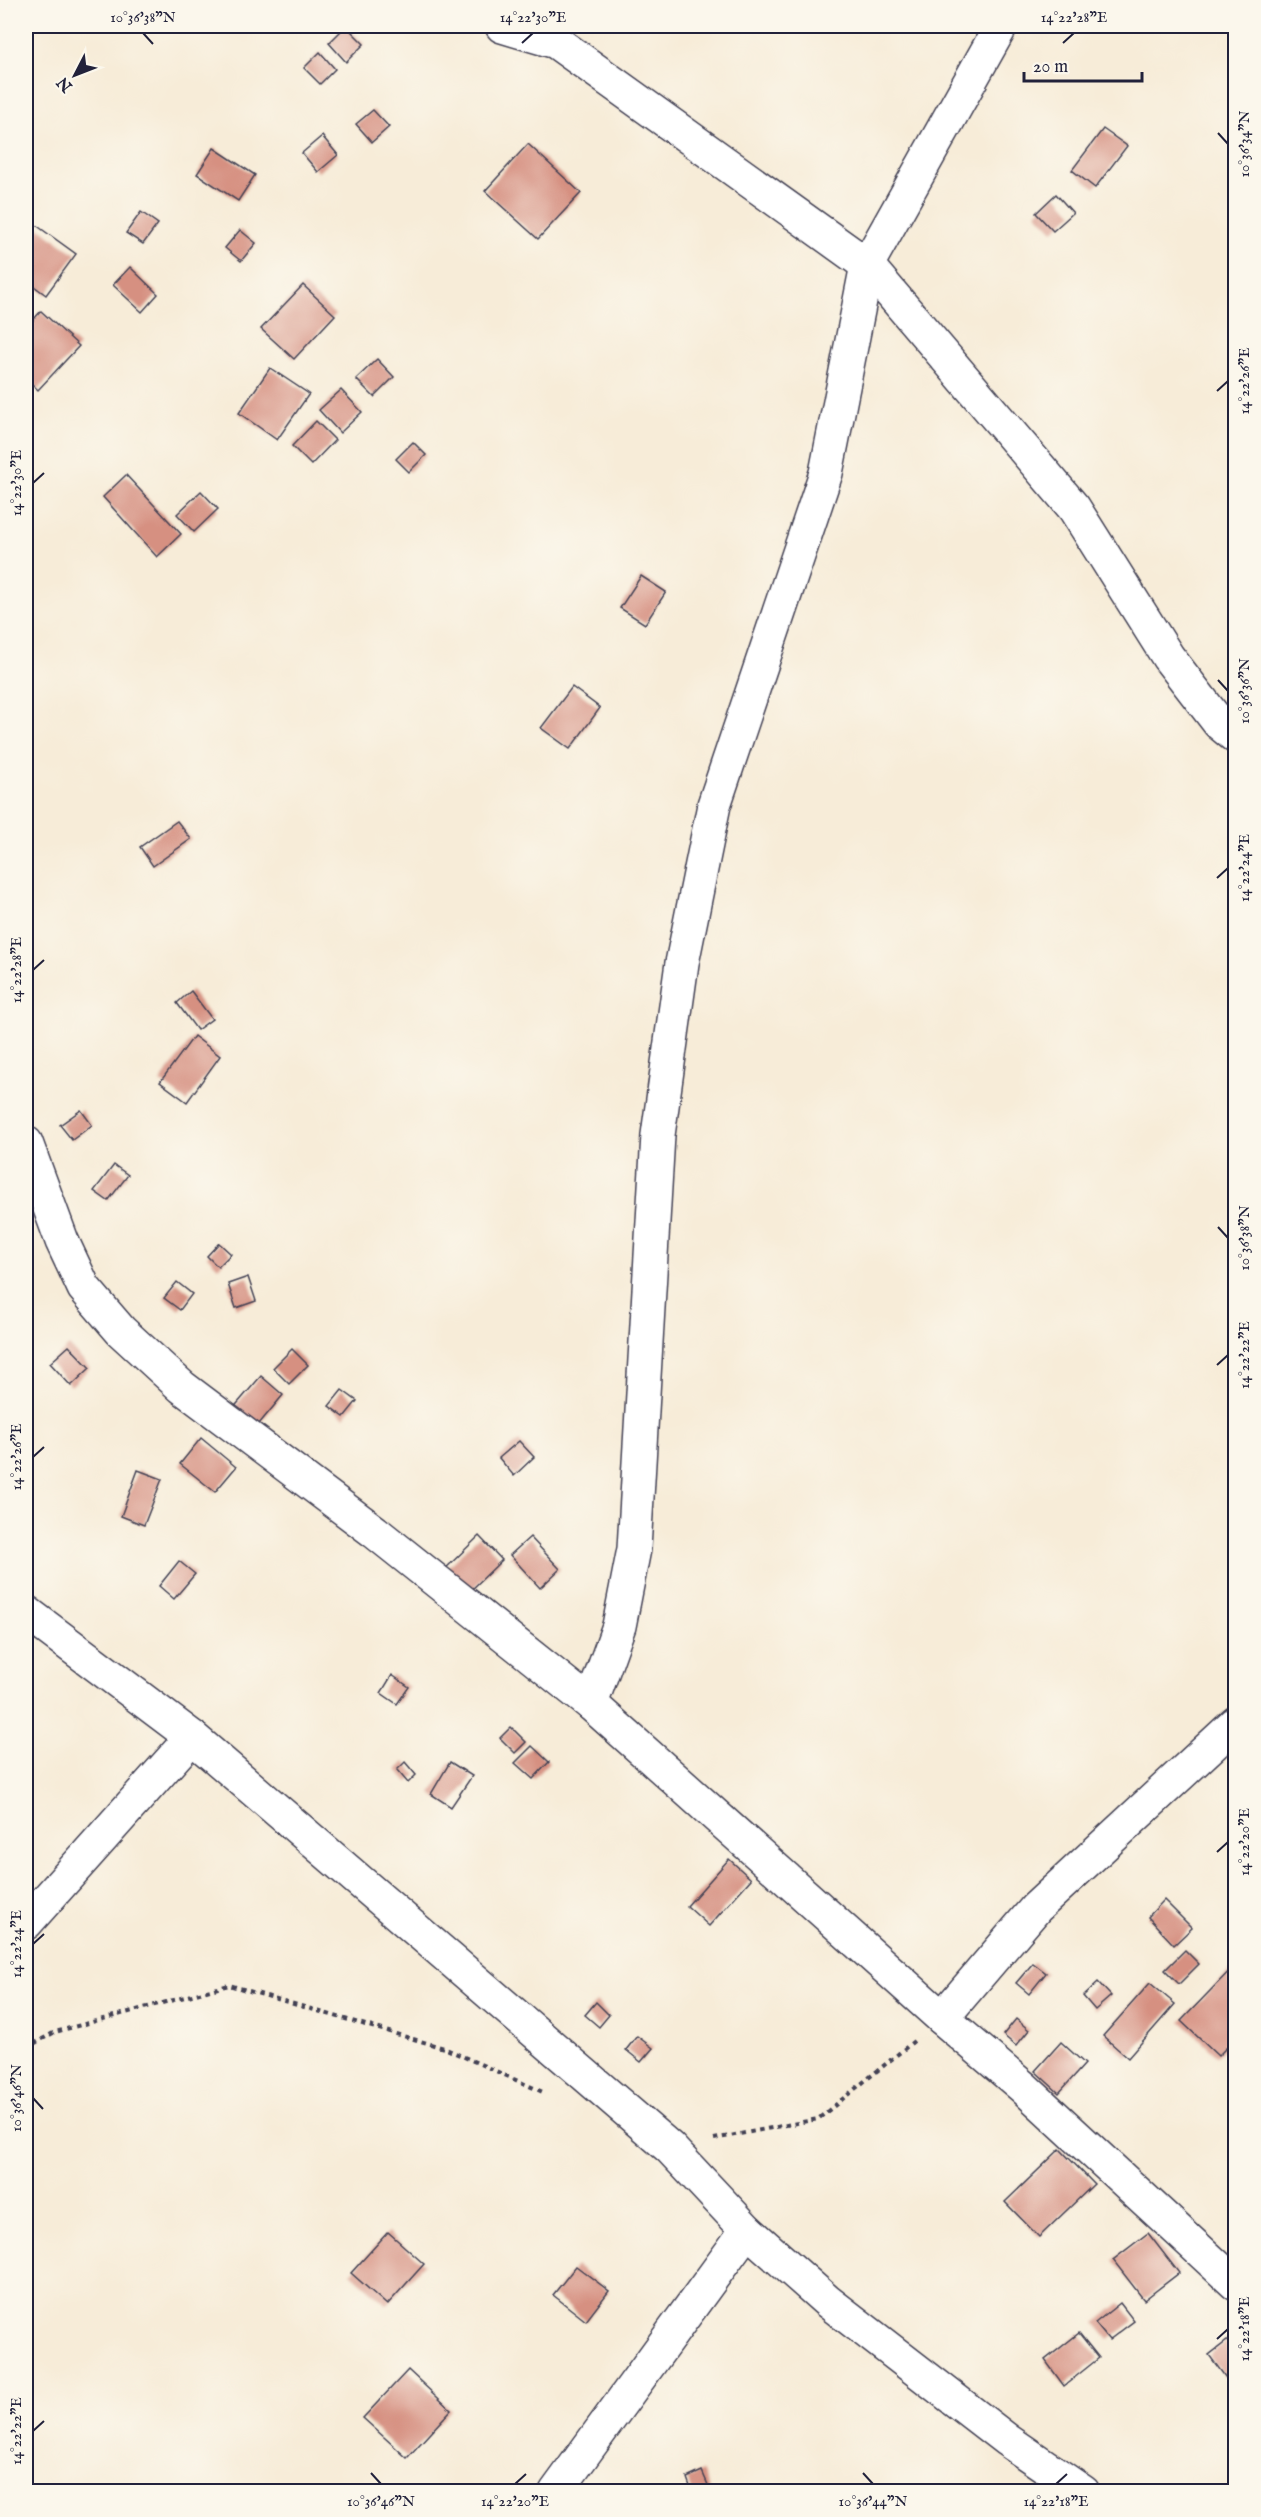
<svg xmlns="http://www.w3.org/2000/svg" width="1261" height="2517" font-family="'IM FELL English',serif">
<style>
.building{fill:#d69081}
.lines{fill:none;stroke-linecap:round;stroke-linejoin:round}
.minor-casing{stroke:#424053;stroke-width:36}
.major-casing{stroke:#424053;stroke-width:36}
.path{stroke:#424053;stroke-width:4;stroke-dasharray:4.5 4.5;stroke-linecap:butt}
.minor{stroke:#fff;stroke-width:33}
.major{stroke:#fff;stroke-width:33}
.ticks{fill:none;stroke:#22223b;stroke-width:2}
.neatline{fill:none;stroke:#22223b;stroke-width:2}
.ticks-label{font-size:15px;text-anchor:middle;fill:#22223b}
</style>
<rect width="100%" height="100%" fill="#fbf7ec"/>
<filter id="ink" filterUnits="userSpaceOnUse"><feTurbulence type="fractalNoise" baseFrequency=".0167" numOctaves="2"/><feDisplacementMap in="SourceGraphic" scale="12" xChannelSelector="R" yChannelSelector="G"/><feConvolveMatrix kernelMatrix="1 2 1 2 8 2 1 2 1" color-interpolation-filters="sRGB"/></filter>
<filter id="wash" filterUnits="userSpaceOnUse"><feTurbulence type="fractalNoise" baseFrequency=".008" numOctaves="4" result="noise"/><feDisplacementMap in="SourceGraphic" scale="24" xChannelSelector="R" yChannelSelector="G"/><feGaussianBlur stdDeviation="1.35" result="paint"/><feColorMatrix in="noise" values="0 0 0 0 0 0 0 0 0 0 0 0 0 0 0 0 0 1.4 0 .05"/><feComposite in="paint" operator="in"/></filter>
<g filter="url(#wash)">
<rect width="100%" height="100%" fill="#f7ecd8"/>
<g id="blocks">
<g class="building">
<path d="M346,26L364,44L346,62L329,43Z"/>
<path d="M320,52L335,69L320,84L304,68Z"/>
<path d="M373,110L389,127L372,142L356,124Z"/>
<path d="M1103,129L1127,146L1095,188L1072,170Z"/>
<path d="M322,136L338,155L318,172L302,153Z"/>
<path d="M528,144L581,193L538,239L485,191Z"/>
<path d="M214,148L255,175L238,201L197,174Z"/>
<path d="M1056,194L1073,213L1053,231L1036,213Z"/>
<path d="M141,212L158,224L143,244L126,233Z"/>
<path d="M36,225L76,254L46,295L26,280V240Z"/>
<path d="M240,230L256,243L241,261L225,248Z"/>
<path d="M130,267L158,294L142,312L113,285Z"/>
<path d="M303,285L335,315L294,359L261,329Z"/>
<path d="M41,311L79,346L38,390L26,378V328Z"/>
<path d="M377,359L394,377L374,397L356,379Z"/>
<path d="M270,368L309,394L277,440L239,413Z"/>
<path d="M341,390L362,412L340,433L319,410Z"/>
<path d="M316,421L335,440L311,465L292,446Z"/>
<path d="M413,442L426,455L409,472L396,459Z"/>
<path d="M126,475L181,534L157,557L103,497Z"/>
<path d="M201,491L218,509L194,532L177,514Z"/>
<path d="M641,576L666,592L645,624L620,608Z"/>
<path d="M572,687L600,708L570,749L541,728Z"/>
<path d="M177,821L191,839L153,866L140,847Z"/>
<path d="M191,991L212,1019L197,1030L177,1003Z"/>
<path d="M194,1036L220,1056L187,1102L160,1082Z"/>
<path d="M81,1110L92,1125L72,1140L60,1125Z"/>
<path d="M114,1165L128,1175L108,1201L94,1191Z"/>
<path d="M219,1243L231,1254L218,1267L207,1256Z"/>
<path d="M248,1277L256,1301L236,1308L228,1284Z"/>
<path d="M177,1282L192,1294L180,1310L164,1298Z"/>
<path d="M69,1346L90,1368L71,1386L50,1363Z"/>
<path d="M292,1349L308,1365L289,1384L273,1368Z"/>
<path d="M261,1376L283,1395L254,1430L231,1411Z"/>
<path d="M342,1390L357,1401L344,1417L329,1406Z"/>
<path d="M201,1438L236,1467L215,1492L180,1464Z"/>
<path d="M519,1441L534,1457L514,1476L499,1458Z"/>
<path d="M138,1470L162,1479L144,1525L121,1516Z"/>
<path d="M479,1536L502,1560L464,1597L441,1573Z"/>
<path d="M530,1537L560,1569L540,1588L510,1555Z"/>
<path d="M179,1561L195,1574L174,1599L159,1586Z"/>
<path d="M392,1675L409,1687L397,1704L381,1693Z"/>
<path d="M511,1727L526,1742L515,1753L500,1738Z"/>
<path d="M532,1746L549,1762L533,1779L515,1763Z"/>
<path d="M405,1762L416,1775L408,1783L397,1770Z"/>
<path d="M450,1762L472,1776L451,1807L431,1794Z"/>
<path d="M729,1859L751,1879L709,1926L687,1906Z"/>
<path d="M1164,1900L1192,1928L1174,1945L1148,1917Z"/>
<path d="M1185,1950L1199,1964L1179,1984L1165,1970Z"/>
<path d="M1033,1963L1046,1973L1029,1994L1016,1983Z"/>
<path d="M1236,1964V2038L1218,2056L1181,2021Z"/>
<path d="M1098,1982L1111,1996L1095,2010L1083,1996Z"/>
<path d="M1150,1983L1175,2004L1128,2058L1103,2036Z"/>
<path d="M596,2002L609,2015L599,2027L585,2015Z"/>
<path d="M1016,2019L1029,2030L1016,2046L1003,2035Z"/>
<path d="M637,2036L653,2048L641,2062L626,2050Z"/>
<path d="M1061,2042L1085,2064L1059,2093L1035,2071Z"/>
<path d="M1060,2149L1094,2184L1039,2237L1005,2202Z"/>
<path d="M388,2232L424,2264L387,2305L351,2273Z"/>
<path d="M1148,2233L1179,2273L1144,2300L1113,2260Z"/>
<path d="M576,2266L609,2291L586,2321L553,2295Z"/>
<path d="M1120,2303L1134,2321L1109,2340L1095,2323Z"/>
<path d="M1079,2333L1099,2358L1064,2386L1045,2360Z"/>
<path d="M1236,2334V2371L1226,2378L1209,2355Z"/>
<path d="M408,2370L451,2410L407,2458L363,2418Z"/>
<path d="M702,2471L711,2492H692L687,2478Z"/>
</g>
</g>
</g>
<g filter="url(#ink)">
<use href="#blocks" fill-opacity="0" stroke="#424053" stroke-width="1.5"/>
<g class="lines">
<defs>
<g id="minor">
<path d="M502,26L556,42L867,265L1074,508L1168,657L1219,723L1236,737"/>
<path d="M26,1612L192,1737L670,2148L747,2230L827,2301L1007,2440L1083,2492"/>
<path d="M591,1704L619,1626L634,1549L658,1135L682,963L714,805L826,473L867,265L1001,26"/>
<path d="M26,1923L192,1737"/>
<path d="M942,2018L1036,1908L1236,1723"/>
<path d="M556,2492L747,2230"/>
</g>
<path id="major" d="M26,1143L62,1241L84,1288L121,1331L182,1387L375,1532L591,1704L942,2018L1023,2087L1236,2284"/>
</defs>
<use href="#minor" class="minor-casing"/>
<use href="#major" class="major-casing"/>
<g class="path">
<path d="M26,2048L55,2032L229,1985L444,2048L545,2093"/>
<path d="M714,2139L818,2119L914,2041"/>
</g>
<use href="#minor" class="minor"/>
<use href="#major" class="major"/>
</g>
</g>
<path class="ticks" d="M143,33L153,44M522,43L533,33M1063,43L1074,33M1218,133L1228,144M1217,391L1228,381M33,483L44,473M1218,680L1228,691M1217,878L1228,868M33,970L44,960M1218,1227L1228,1238M1217,1365L1228,1355M33,1457L44,1447M1217,1852L1228,1842M33,1944L44,1934M33,2098L43,2109M1217,2339L1228,2329M33,2431L44,2421M371,2473L381,2484M863,2473L873,2484M515,2484L526,2474M1056,2484L1067,2474"/>
<rect width="1261" height="2517" fill="none" stroke="#fbf7ec" stroke-width="66"/>
<g transform="translate(75 75) rotate(228)" stroke="#fbf7ec" stroke-width="4.5" paint-order="stroke">
<path d="M0-4.5L10 22L0 15L-10 22Z" fill="#22223b"/>
<text y="-9" font-size="16" font-weight="bold" text-anchor="middle" fill="#22223b">N</text>
</g>
<path d="M1024 72v9h118v-9" fill="none" stroke="#22223b" stroke-width="3"/>
<text x="1033" y="72" font-size="18" fill="#22223b" stroke="#fbf7ec" stroke-width="4.5" paint-order="stroke">20 m</text>
<rect x="33" y="33" width="1195" height="2451" class="neatline"/>
<g class="ticks-label">
<text x="143" y="22">10°36'38"N</text>
<text x="533" y="22">14°22'30"E</text>
<text x="1074" y="22">14°22'28"E</text>
<text transform="translate(1244 144) rotate(-90)" y="5">10°36'34"N</text>
<text transform="translate(1244 381) rotate(-90)" y="5">14°22'26"E</text>
<text transform="translate(16 483) rotate(-90)" y="5">14°22'30"E</text>
<text transform="translate(1244 691) rotate(-90)" y="5">10°36'36"N</text>
<text transform="translate(1244 868) rotate(-90)" y="5">14°22'24"E</text>
<text transform="translate(16 970) rotate(-90)" y="5">14°22'28"E</text>
<text transform="translate(1244 1238) rotate(-90)" y="5">10°36'38"N</text>
<text transform="translate(1244 1355) rotate(-90)" y="5">14°22'22"E</text>
<text transform="translate(16 1457) rotate(-90)" y="5">14°22'26"E</text>
<text transform="translate(1244 1842) rotate(-90)" y="5">14°22'20"E</text>
<text transform="translate(16 1944) rotate(-90)" y="5">14°22'24"E</text>
<text transform="translate(16 2098) rotate(-90)" y="5">10°36'46"N</text>
<text transform="translate(1244 2329) rotate(-90)" y="5">14°22'18"E</text>
<text transform="translate(16 2431) rotate(-90)" y="5">14°22'22"E</text>
<text x="381" y="2506">10°36'46"N</text>
<text x="515" y="2506">14°22'20"E</text>
<text x="873" y="2506">10°36'44"N</text>
<text x="1056" y="2506">14°22'18"E</text>
</g>
</svg>
